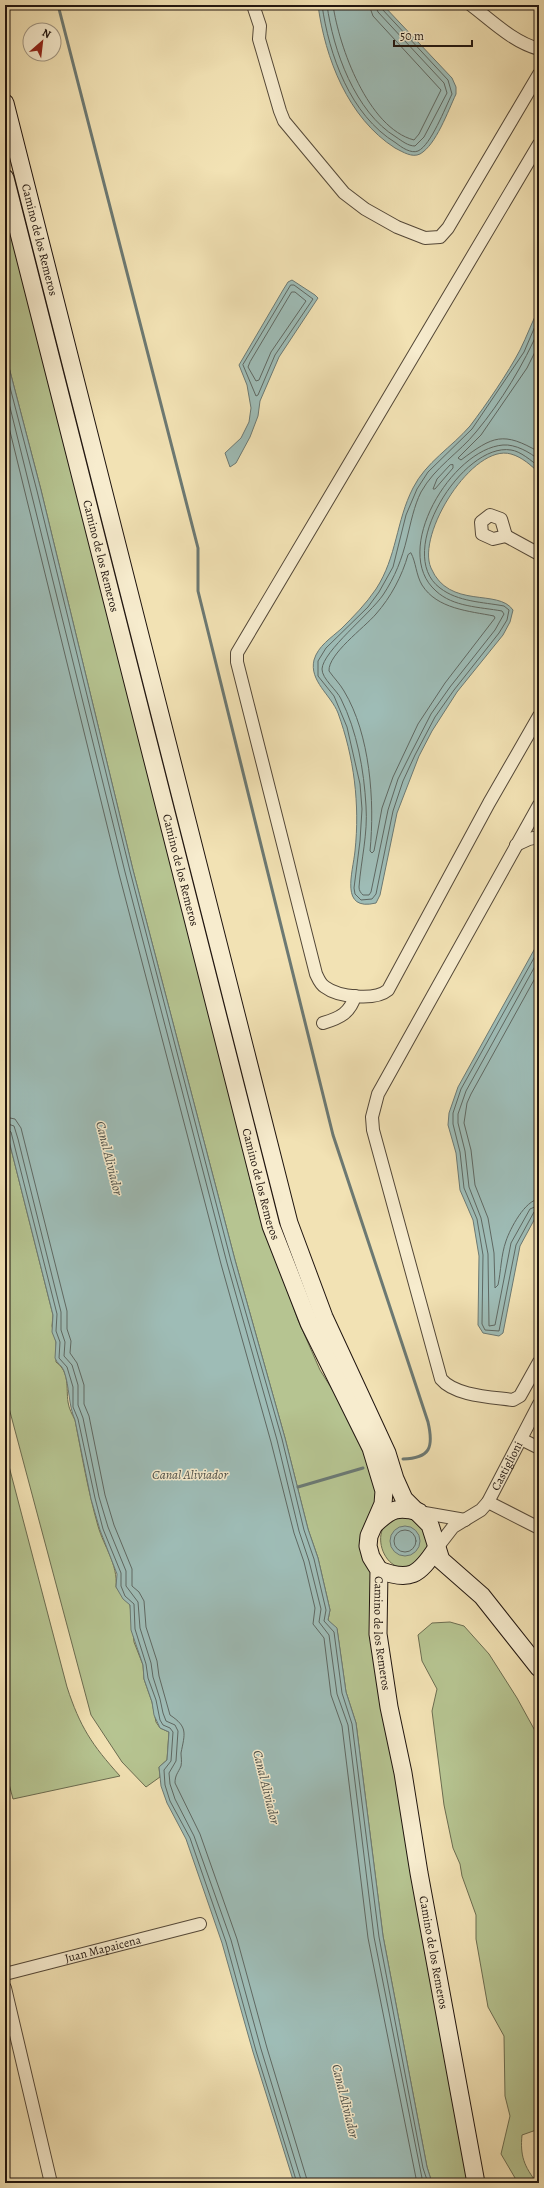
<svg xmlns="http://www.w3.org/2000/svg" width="544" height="2188" font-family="Alegreya,serif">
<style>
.green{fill:#b6c491;stroke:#6b6c50}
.water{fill:#9ebcb6;stroke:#6c7973}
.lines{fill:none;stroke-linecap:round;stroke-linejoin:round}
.shore{stroke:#5f6862;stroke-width:1}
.stream{stroke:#6c7973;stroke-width:3}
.minor-casing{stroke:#544838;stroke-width:14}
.secondary-casing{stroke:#20150f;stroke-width:19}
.minor{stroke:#f7ecce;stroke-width:12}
.secondary{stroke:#f7ecce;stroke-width:17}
.labels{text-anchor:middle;stroke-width:3;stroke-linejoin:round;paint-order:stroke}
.street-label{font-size:12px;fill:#20150f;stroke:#f7ecce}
.water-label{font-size:13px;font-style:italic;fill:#4c4f49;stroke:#f7ecce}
</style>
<rect width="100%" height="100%" fill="#f2e2b4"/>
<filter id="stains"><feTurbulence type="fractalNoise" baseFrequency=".005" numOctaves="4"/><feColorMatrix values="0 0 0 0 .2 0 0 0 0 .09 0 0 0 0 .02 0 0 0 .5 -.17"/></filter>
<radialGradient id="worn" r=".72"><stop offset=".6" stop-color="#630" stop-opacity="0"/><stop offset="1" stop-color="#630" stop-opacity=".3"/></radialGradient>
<g class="green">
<path d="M5,205L215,1028L256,1204L298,1320L320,1370L357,1429L376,1476L374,1573L472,2183H432L427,2167L383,1936L356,1723L346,1692L337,1629L328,1620L330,1610L318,1558L308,1529L285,1438L235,1260L133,870L41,490L5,352Z"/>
<path d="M5,1125L53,1315L52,1326L56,1342V1362C70,1372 66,1388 68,1402C69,1409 72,1414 75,1420C82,1456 88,1491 98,1526C104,1547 118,1564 116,1587L130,1605L134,1642L143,1665L144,1679L152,1702L156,1722L160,1728L169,1732L167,1760L159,1767L160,1777L146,1787L122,1762L91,1715L5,1393Z"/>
<path d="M5,1451L67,1687C80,1727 92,1745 120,1776L13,1799L5,1769Z"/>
<path d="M411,1517L425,1525L429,1550C424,1554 417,1563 411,1566C384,1577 367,1527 395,1518C400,1517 406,1517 411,1517Z"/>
<path d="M450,1622L464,1626L489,1654L517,1698L539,1738V2129L522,2135C520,2156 524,2166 537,2183H518L501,2154L510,2116L505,2096L504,2036L488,2007L476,1939V1915L462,1876L460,1864L453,1848L444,1805L432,1711L437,1689L422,1661L418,1635L432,1623Z"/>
</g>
<g class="water">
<path d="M318,5H383L452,78L456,87V94C448,111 436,145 420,154C412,158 403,152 395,148C348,118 325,58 318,5Z"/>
<path d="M292,280L315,295L318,298L279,357L260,401L258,416L250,437L236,463L230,467L225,453L241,438L249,422L251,408L247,385L239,365L283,290L288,282Z"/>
<path d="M539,308V473C532,466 522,457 511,454C473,443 416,534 431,568C449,610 498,588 513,610L510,622L503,635L457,692L432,731L419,756L397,813L380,895L376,903C339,912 353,872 355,851C360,804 354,757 338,713C331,695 309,681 314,660C318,646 331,638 341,629C353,617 366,604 376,589C397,557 396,521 413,488C426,462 452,447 470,426C486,405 508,373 520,350C527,336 532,322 539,308Z"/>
<path d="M5,352L41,490L133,870L235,1260L285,1438L308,1529L318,1558L330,1610L328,1620L337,1628L346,1692L356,1723L383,1936L427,2167L432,2183H294L253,2052L222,1943L186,1839L167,1803L161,1786L159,1767L167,1760L169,1732L160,1728L154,1715L152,1702L144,1679L143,1665L131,1630L130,1605L123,1599L116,1587L117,1574L100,1530L91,1499L75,1420C68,1404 70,1388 64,1371C62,1365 57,1364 55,1358L56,1342L52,1332L53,1315L5,1125Z"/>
<path d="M539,941V1211L520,1246L503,1333L499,1336L483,1333L478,1325L479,1256L473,1220L460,1190L456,1153L448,1125L449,1113L458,1087Z"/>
<circle cx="405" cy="1541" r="15"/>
</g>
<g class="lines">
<g class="shore">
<path d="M322,5C329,55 350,115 396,143C401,147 411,154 418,151C431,145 445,108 452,94L448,80L382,9L380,5"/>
<path d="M327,5C333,50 355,112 396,137C402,141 408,146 415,146L424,137L447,93L444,83L378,12L375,5"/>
<path d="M333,5C339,47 368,128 414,140L419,134L441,90L373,16L369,5"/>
<path d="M291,285H294L313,299L275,355L258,395L256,396L243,365Z"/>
<path d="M292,292H295L306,301L271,352L259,380L256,381L248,367L250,362Z"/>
<path d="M539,317L524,352L472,429L428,472L417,489L406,515L393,567L379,592L368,607L326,648L318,661V676L334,696L347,727L360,784L362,809L360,841L354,888L355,894L361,900L372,899L376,894L393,811L403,781L415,755L435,717L454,690L499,633L507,620L509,610L504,606C483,602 458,602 440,588C393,553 463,442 511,450C520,451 532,461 539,467"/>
<path d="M539,329C524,364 501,402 476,432C459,453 435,467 421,492C414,506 411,522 407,538C402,559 395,577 383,595C370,614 323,651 322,669C322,679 337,690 341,699C357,731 364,770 366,806C368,834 361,860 359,887C359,891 361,893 363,895H369L371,892L388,810L398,779L411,753L431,714L450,687L495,630L504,614L502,611C480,607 453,607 436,591C390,551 452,449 503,445C515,444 530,452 539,460"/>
<path d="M539,344L527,368L481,435L458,458L461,460C493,436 503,431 539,452"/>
<path d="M5,368L37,491L130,871L231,1261L282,1439L304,1530L314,1559L326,1610L324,1621L334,1632L342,1693L352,1724L379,1937L423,2168L428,2183"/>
<path d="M5,387L125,872L227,1263L277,1440L299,1531L309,1561L321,1609L319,1622L329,1635L337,1694L348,1725L374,1937L423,2183"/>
<path d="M5,411L119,874L221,1264L271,1442L294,1533L304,1562L315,1608L313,1624L324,1638L331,1695L342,1726L368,1938L417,2183"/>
<path d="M453,465V468L435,489H433L437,479L450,465Z"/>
<path d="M411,553C416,562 416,575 422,585C437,609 469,611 494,616L495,618L445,683L418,724L393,777L382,808L374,851L372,853L370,851C375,801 370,734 344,691C340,684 334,678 329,671C328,654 364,628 376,614C391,597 402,576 408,555Z"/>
<path d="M539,949L461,1089L453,1113V1124L460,1152L464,1188L477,1219L483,1255L482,1324L485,1330L499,1331L516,1245L534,1212L539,1210"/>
<path d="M539,959L466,1091L458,1114V1123L465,1151L469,1187L481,1218L488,1254L489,1326L495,1325L511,1243L530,1209L539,1205"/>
<path d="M539,971L471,1094L467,1103L464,1123L471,1150L475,1185L488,1218L494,1253L495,1288L498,1285C501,1271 501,1255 506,1241C510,1229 525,1200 539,1199"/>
<path d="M5,1117L15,1119L21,1128L67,1311V1329L71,1341L70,1353L77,1363L84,1385V1404L89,1416L105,1495L114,1525L132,1569V1586L139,1592L144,1601L146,1627L157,1661L159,1676L170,1715C188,1727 185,1733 181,1753C181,1757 182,1761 181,1766C178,1773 175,1775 175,1783L200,1834L237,1939L267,2048L308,2183"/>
<path d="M5,1123L14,1126L18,1139L61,1312V1330L65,1342L64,1356L72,1365L78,1385V1405L83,1418L99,1497L108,1527L126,1571V1586L138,1602L140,1628L151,1663L153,1677L160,1699L163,1713L166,1721L175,1725L178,1731L176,1761L169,1773L170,1784L175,1799L194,1836L231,1940L261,2049L302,2183"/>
<path d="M5,1128L11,1132L57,1314L56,1331L60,1342L59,1358L67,1367L73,1387V1407L78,1419L95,1498L103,1529L121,1573V1586L125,1596L134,1604L135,1629L146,1664L148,1678L156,1700L160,1720L163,1725L170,1728L173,1732L171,1761L164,1770L165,1785L170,1801L190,1838L226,1942L256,2051L297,2183"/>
<circle cx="405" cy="1541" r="11"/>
</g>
<g class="stream">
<path d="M58,5L198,548V591L333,1135L428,1422C434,1448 430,1458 403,1459"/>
<path d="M298,1487L363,1468"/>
</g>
<defs>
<g id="minor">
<path d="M253,5L260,26L259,39L280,111L284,121L344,193L365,209L397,227L425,238L440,237L448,228L539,74"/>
<path d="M471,5C492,21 513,42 539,49"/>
<path d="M539,144L237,653V662L316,974C318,978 320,984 325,987C338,997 375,1001 388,990L489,803L539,716"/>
<path d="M490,515L501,519L506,536L493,539L482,534L481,522Z"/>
<path d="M506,536L539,554"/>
<path d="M539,805L378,1094L372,1117L373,1130L441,1379C455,1396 492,1397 513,1400L520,1396L539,1362"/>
<path d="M516,845L529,839L539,837"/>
<path d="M323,1023C340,1018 350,1013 355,996"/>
<path d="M521,1439L539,1448"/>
<path d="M488,1502L539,1528"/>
<path d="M419,1512L465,1520"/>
<path id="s1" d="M436,1549L453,1527L481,1510L488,1502L539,1404"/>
<path id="s2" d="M5,1974L200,1924"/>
<path d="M5,1988L51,2183"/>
</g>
<g id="secondary">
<path id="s3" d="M5,103L289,1223L324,1317L375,1427L387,1453L395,1479L404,1499L430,1525L441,1560L482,1596L539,1668"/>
<path id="s4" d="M5,178L271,1226L309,1323L371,1448L384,1491L383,1504L369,1536L368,1546L371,1557L379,1570L378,1634L389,1707L403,1773L419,1873L476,2183"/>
<path d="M375,1524C391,1509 398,1506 419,1512"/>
<path d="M379,1570C410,1582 419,1575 436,1549"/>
</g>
</defs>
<use href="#minor" class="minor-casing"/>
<use href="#secondary" class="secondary-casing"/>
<use href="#minor" class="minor"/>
<use href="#secondary" class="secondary"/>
</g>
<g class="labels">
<g class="street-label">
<text dy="4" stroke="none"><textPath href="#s3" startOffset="141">Camino de los Remeros</textPath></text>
<text dy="4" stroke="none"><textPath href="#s4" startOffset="390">Camino de los Remeros</textPath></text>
<text dy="4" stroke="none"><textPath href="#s4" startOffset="714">Camino de los Remeros</textPath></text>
<text dy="4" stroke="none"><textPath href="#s4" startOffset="1038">Camino de los Remeros</textPath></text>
<text dy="4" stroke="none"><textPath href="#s1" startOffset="112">Castiglioni</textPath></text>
<text dy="4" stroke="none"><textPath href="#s4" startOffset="1518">Camino de los Remeros</textPath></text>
<text dy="4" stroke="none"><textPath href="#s2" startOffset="101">Juan Mapaicena</textPath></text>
<text dy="4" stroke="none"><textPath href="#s4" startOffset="1842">Camino de los Remeros</textPath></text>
</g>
<g class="water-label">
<text transform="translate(110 1158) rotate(76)" y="5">Canal Aliviador</text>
<text x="190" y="1479">Canal Aliviador</text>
<text transform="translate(267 1787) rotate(76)" y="5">Canal Aliviador</text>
<text transform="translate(346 2101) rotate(76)" y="5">Canal Aliviador</text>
</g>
</g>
<rect width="544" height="2188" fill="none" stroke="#f2e2b4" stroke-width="20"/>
<rect x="6" y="6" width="532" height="2176" fill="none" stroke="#20150f" stroke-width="2"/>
<rect x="10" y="10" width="524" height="2168" fill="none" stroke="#20150f"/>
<g transform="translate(42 42) rotate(28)"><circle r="19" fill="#f7ecce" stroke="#a19682"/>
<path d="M0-3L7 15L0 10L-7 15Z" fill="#8f2418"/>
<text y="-6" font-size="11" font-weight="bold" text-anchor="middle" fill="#20150f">N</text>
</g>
<path d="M394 40v6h78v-6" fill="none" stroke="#20150f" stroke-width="2"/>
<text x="400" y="40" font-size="12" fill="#20150f" stroke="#f7ecce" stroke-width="3" paint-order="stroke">50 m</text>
<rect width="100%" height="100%" filter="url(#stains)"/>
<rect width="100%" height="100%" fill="url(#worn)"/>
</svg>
